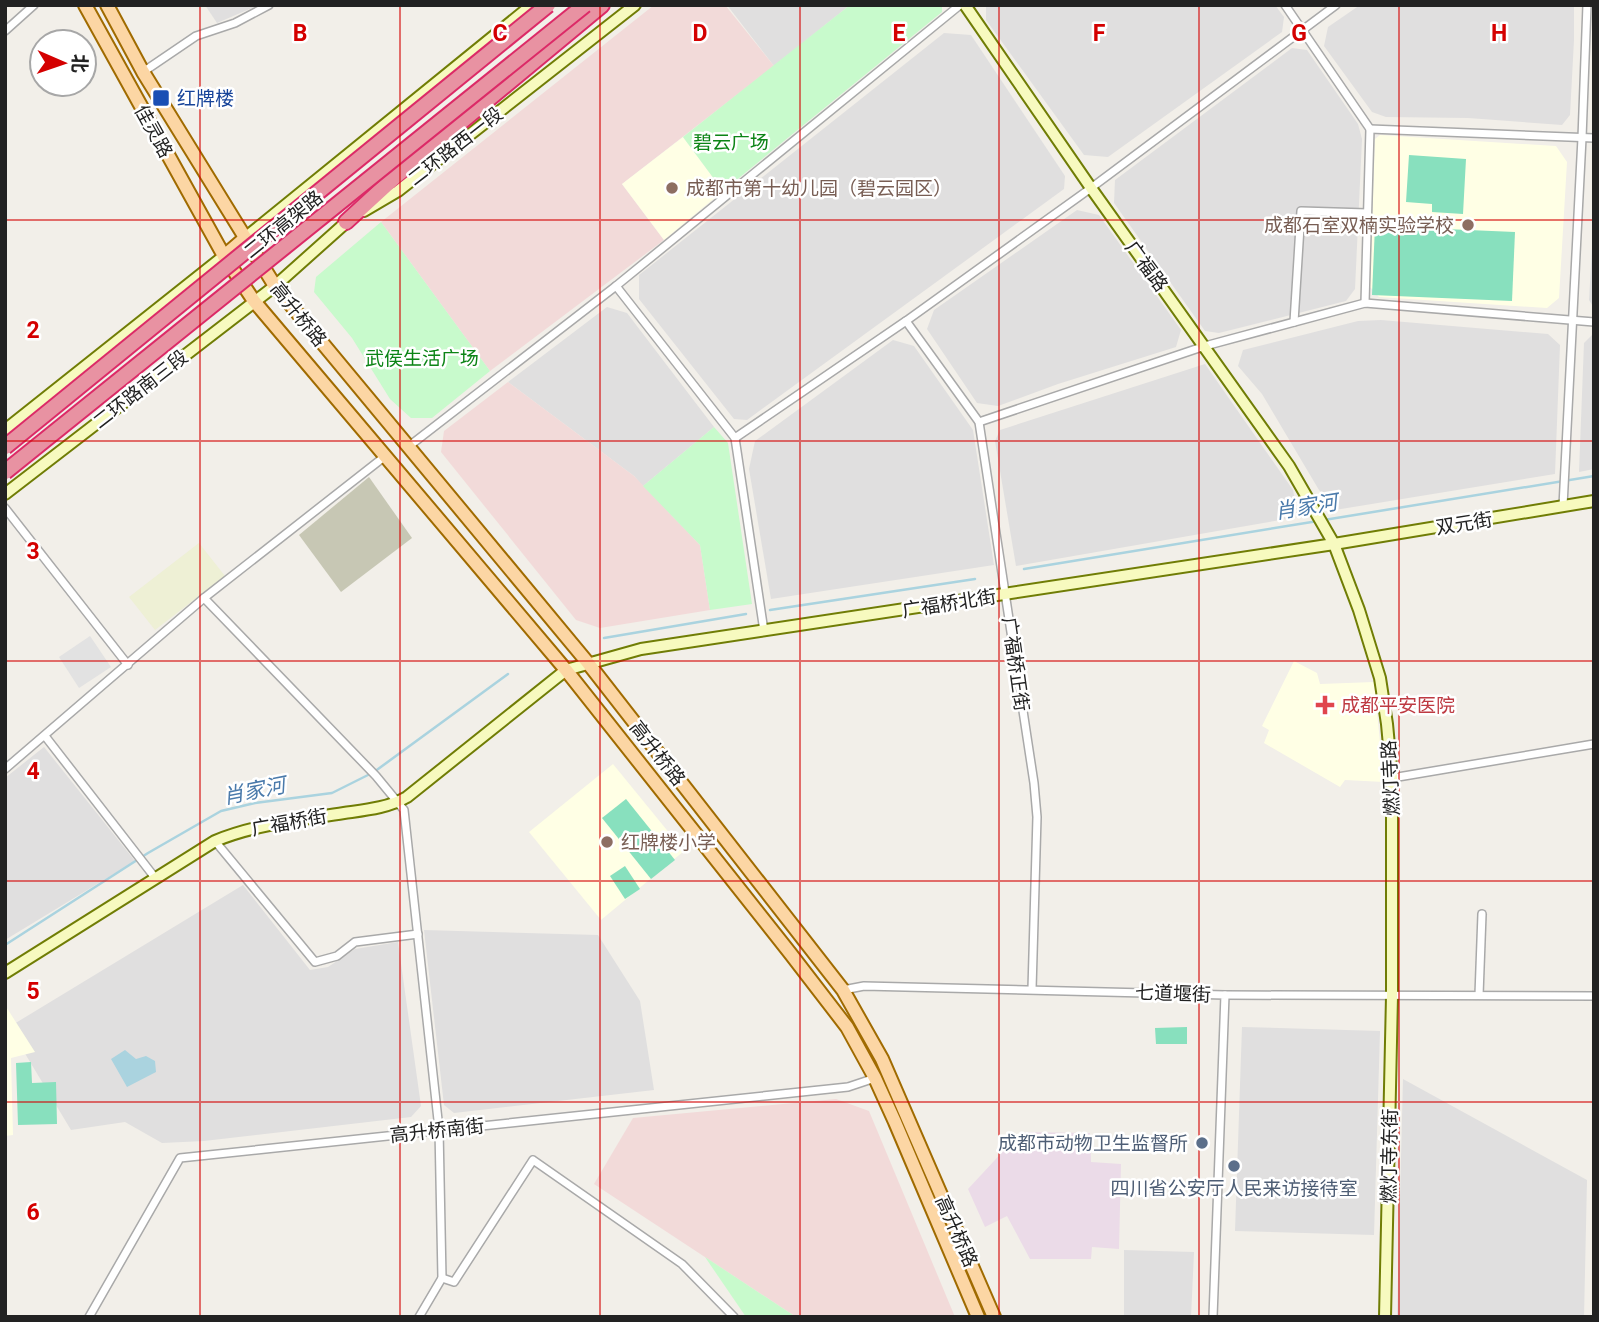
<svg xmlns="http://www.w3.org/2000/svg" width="1599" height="1322" font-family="Roboto,'Noto Sans SC',sans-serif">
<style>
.residential{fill:#e0dfdf}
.commercial{fill:#f2dad9}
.industrial{fill:#ebdbe8}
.education{fill:#ffffe5}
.construction{fill:#c7c7b4}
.farmland{fill:#eef0d5}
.park{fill:#c8facc}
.pitch{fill:#88e0be}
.parking{fill:#e2e2e2}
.water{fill:#aad3df}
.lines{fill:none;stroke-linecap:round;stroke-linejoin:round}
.stream{stroke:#aad3df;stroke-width:2.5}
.street-casing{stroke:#a9a9a9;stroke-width:10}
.secondary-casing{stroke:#707d05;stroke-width:14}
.primary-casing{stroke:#a06b00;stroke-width:16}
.highway-casing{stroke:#dc2a67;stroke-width:18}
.street{stroke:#fff;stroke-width:7}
.secondary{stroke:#f7fabf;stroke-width:10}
.primary{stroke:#fcd6a4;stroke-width:12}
.highway{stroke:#e892a2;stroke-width:14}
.highway-bridge-casing{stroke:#dc2a67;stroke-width:18;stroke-linecap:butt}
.highway-bridge{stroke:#e892a2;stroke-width:14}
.grid{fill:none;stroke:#d40000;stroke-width:2;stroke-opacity:0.55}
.transit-dot{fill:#1a4fb4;stroke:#fff;stroke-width:2.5}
.education-dot{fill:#8d6e63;stroke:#fff;stroke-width:2.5}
.health-dot{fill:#e0444e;stroke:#fff;stroke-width:2.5}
.service-dot{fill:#5c6f8a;stroke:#fff;stroke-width:2.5}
.labels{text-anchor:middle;stroke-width:5;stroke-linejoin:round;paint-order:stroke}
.transit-label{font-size:19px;fill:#164399;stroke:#fff;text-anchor:start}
.street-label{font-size:19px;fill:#222;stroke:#fff}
.park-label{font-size:19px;fill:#0c8416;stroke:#fff}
.education-label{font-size:19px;fill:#785e54;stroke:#fff;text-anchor:start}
.health-label{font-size:19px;fill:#be3a42;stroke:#fff;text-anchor:start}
.service-label{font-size:19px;fill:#4e5e75;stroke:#fff;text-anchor:end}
.water-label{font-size:21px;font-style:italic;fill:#4a7aab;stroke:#fff}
.grid-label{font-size:23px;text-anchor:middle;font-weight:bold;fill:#d40000;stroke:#fff;stroke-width:5;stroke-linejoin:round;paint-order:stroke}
</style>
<rect width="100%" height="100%" fill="#f2efe9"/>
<g class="residential">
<path d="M205,5H259L217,23Z"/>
<path d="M727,5H850L774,66Z"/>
<path d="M986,5H1275L1284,17L1282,32L1108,157L1084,155L986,20Z"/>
<path d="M1360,5H1574V40L1570,115L1562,125L1468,118L1386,117L1372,112L1324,46L1328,27Z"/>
<path d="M944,33L971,35L1065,176L1064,189L747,420L734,419L639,299V275Z"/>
<path d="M1292,48L1307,50L1358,124L1362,139L1355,289L1346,301L1219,333L1205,331L1114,203L1115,180Z"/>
<path d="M1077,210L1099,215L1181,330L1176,347L1058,384L998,406L977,403L927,329L934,310Z"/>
<path d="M1594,214V308L1589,300Z"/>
<path d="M607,307L627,313L714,427L643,486L634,476L508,382Z"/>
<path d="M1381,320L1548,334L1560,345L1555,474L1335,510L1319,490L1262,394L1238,366L1243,350L1358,321Z"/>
<path d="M1594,333V469L1579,472L1584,343Z"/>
<path d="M893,340L914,346L973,430L994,565L771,599L749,469L755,441Z"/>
<path d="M1205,364L1293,490L1298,517L1016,566L995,441L1000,430Z"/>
<path d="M44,747L135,861L5,940V778Z"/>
<path d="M243,885L310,970L328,967L355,949L398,942L421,1106L411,1117L204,1141L162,1143L125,1122L71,1130L9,1027Z"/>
<path d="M424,930L598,935L640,1001L654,1090L454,1113L444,1105Z"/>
<path d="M1242,1027L1380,1031L1374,1235L1235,1231Z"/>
<path d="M1403,1079L1587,1180L1584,1317H1397Z"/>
<path d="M1124,1250L1194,1252L1191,1317H1124Z"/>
</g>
<g class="commercial">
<path d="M654,5H725L774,66L622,184L664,240L490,371L381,222Z"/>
<path d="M508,382L634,476L700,545L710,610L600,628L576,620L441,452L444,431Z"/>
<path d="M836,1099L869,1111L955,1317H796L594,1184L633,1118Z"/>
</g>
<path class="industrial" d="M1021,1132L1090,1133L1091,1162L1121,1164L1119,1249L1092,1247L1091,1259H1030L1007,1216L985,1227L968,1189Z"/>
<g class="education">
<path d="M1380,135L1556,146L1567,162L1559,298L1547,308L1379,297L1370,287L1375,139Z"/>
<path d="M683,137L723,191L664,240L622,184Z"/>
<path d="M1294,661L1317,673L1320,684L1374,682L1384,782L1345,780L1340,787L1264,743L1269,730L1262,726Z"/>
<path d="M613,764L684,851L601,920L529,832Z"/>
<path d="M5,1005L35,1052L11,1058L13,1135L5,1136Z"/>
</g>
<path class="construction" d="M369,477L412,538L341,592L299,535Z"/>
<path class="farmland" d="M199,543L225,576L155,630L129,597Z"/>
<g class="park">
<path d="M850,5H942V12L723,191L683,137Z"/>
<path d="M381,222L490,371L432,418H411L390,399L352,338L314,292L316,277Z"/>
<path d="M714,427L728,443L752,604L710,610L700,545L643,486Z"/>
<path d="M705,1257L796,1317H746Z"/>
</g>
<g class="pitch">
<path d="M1409,155L1466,159L1463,214L1432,212V204L1406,202Z"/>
<path d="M1375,226L1515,232L1512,301L1372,295Z"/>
<path d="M626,799L675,860L651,879L602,818Z"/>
<path d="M625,866L640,889L625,899L610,876Z"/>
<path d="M1187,1027V1044H1156L1155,1028Z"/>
<path d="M31,1062L32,1083L56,1082L57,1124L18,1125L16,1063Z"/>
</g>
<path class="parking" d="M90,636L111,667L79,688L59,657Z"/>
<path class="water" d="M125,1050L136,1059L146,1056L155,1061L156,1072L127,1087L111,1059Z"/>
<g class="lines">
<g class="stream">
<path d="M1324,520L1594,476"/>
<path d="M1024,569L1318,521"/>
<path d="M770,610L975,579"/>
<path d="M604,638L746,614"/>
<path d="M5,945L148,853L221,811L255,803L332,793L374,772L508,674"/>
</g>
<defs>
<g id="street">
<path d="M1285,5L1370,129L1365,303"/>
<path d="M5,31L34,5"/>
<path d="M143,72L196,36L235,23L269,5"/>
<path d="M1370,129L1594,138"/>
<path d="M616,286L735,438L764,631"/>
<path d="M906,321L979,422L1034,783L1037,817L1032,989"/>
<path d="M1294,322L1301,211L1367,213"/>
<path d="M979,422L1205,346L1365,303L1594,322"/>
<path d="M735,438L906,321L1091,188L1336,5"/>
<path d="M408,447L616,286L960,5"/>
<path d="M1563,506L1582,138L1587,5"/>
<path d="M5,508L128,665"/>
<path d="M204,598L376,776L404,810L439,1129L442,1278L419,1317"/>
<path d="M45,736L156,879"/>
<path d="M5,769L204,598L384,457"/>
<path d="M1392,778L1594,744"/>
<path d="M215,841L315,962L337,956L355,942L418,934"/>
<path d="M843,990L864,986L1225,995L1213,1317"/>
<path d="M1225,995L1594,996"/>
<path d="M1479,995L1482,914"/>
<path d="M442,1278L454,1282L533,1160L682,1264L734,1317"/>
<path d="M89,1317L180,1158L848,1087L875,1078"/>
</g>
<g id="secondary">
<path d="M965,5L1091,188L1289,466L1334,544L1359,610L1380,678L1387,724L1392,778V996L1385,1317"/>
<path d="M364,211L398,191L635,5"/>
<path d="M245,238L532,5"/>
<path d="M5,430L224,256"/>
<path d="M5,494L275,286L350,219"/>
<path d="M5,973L215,841C256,824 300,820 344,813C365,810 388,808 407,797L566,670L641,649L1334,544L1594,501"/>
</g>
<g id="primary">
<path d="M85,5L224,256L254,301L566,670L790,953L847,1027L875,1078L895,1122L978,1317"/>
<path d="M107,5L143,72L275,286L588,663L843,990L882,1059L994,1317"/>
<path d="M224,256L245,238"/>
</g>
<path id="highway" d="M346,222L396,176L602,5"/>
</defs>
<use href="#street" class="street-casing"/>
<use href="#secondary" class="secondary-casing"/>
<use href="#primary" class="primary-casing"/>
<use href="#highway" class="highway-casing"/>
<use href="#street" class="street"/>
<use href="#secondary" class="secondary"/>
<use href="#primary" class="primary"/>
<use href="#highway" class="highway"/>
<defs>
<g id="highway-bridge">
<path d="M5,447L548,5"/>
<path d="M5,472L585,5"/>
</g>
</defs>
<use href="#highway-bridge" class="highway-bridge-casing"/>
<use href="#highway-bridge" class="highway-bridge"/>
</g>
<path class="grid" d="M200,5V1317M400,5V1317M600,5V1317M800,5V1317M999,5V1317M1199,5V1317M1399,5V1317M5,220H1594M5,441H1594M5,661H1594M5,881H1594M5,1102H1594"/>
<rect class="transit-dot" x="152" y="89" width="18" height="18" rx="3.5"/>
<g class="education-dot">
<circle cx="672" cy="188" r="7"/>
<circle cx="1468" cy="225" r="7"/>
<circle cx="607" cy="842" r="7"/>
</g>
<path class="health-dot" d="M1321.5 694.5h7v7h7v7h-7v7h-7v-7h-7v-7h7z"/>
<g class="service-dot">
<circle cx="1202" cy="1143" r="7"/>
<circle cx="1234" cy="1166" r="7"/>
</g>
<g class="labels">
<g class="transit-label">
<text x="177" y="105">红牌楼</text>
</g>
<g class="street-label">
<text transform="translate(154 131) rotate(61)" y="7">佳灵路</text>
<text transform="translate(455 146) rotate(-38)" y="7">二环路西一段</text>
<text transform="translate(283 224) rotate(-39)" y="7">二环高架路</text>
<text transform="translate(1147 266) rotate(54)" y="7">广福路</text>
<text transform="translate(299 314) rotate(51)" y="7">高升桥路</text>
<text transform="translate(140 389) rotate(-38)" y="7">二环路南三段</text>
<text transform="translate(1464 523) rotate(-9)" y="7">双元街</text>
<text transform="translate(949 603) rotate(-9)" y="7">广福桥北街</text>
<text transform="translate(1016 664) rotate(82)" y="7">广福桥正街</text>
<text transform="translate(658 753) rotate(52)" y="7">高升桥路</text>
<text transform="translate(1390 778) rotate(-93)" y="7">燃灯寺路</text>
<text transform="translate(289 822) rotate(-10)" y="7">广福桥街</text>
<text transform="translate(1173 993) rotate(2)" y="7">七道堰街</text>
<text transform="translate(437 1130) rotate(-6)" y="7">高升桥南街</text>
<text transform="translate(1389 1156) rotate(-89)" y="7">燃灯寺东街</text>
<text transform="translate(957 1231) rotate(66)" y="7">高升桥路</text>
</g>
<g class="park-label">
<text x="731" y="149">碧云广场</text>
<text x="422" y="365">武侯生活广场</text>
</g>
<g class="education-label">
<text x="686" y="195">成都市第十幼儿园（碧云园区）</text>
<text x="1454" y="232" text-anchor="end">成都石室双楠实验学校</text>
<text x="621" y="849">红牌楼小学</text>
</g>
<g class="health-label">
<text x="1341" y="712">成都平安医院</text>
</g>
<g class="service-label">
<text x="1188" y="1150">成都市动物卫生监督所</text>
<text x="1234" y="1195" text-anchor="middle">四川省公安厅人民来访接待室</text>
</g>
<g class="water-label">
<text transform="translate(1306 507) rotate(-9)" y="7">肖家河</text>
<text transform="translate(254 791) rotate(-11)" y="7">肖家河</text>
</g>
</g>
<g class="grid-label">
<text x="300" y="41">B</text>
<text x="500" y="41">C</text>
<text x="700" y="41">D</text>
<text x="899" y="41">E</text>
<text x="1099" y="41">F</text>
<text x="1299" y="41">G</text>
<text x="1499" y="41">H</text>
<text x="33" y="338">2</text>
<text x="33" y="559">3</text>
<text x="33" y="779">4</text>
<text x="33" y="999">5</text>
<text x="33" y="1220">6</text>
</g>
<rect width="1599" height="1322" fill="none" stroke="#222222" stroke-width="14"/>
<g transform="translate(63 63) rotate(92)"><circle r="33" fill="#ffffff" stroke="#a7a7a7" stroke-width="2"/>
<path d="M0-5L12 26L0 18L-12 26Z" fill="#d40000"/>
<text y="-10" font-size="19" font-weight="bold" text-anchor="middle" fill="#222222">北</text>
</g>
</svg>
